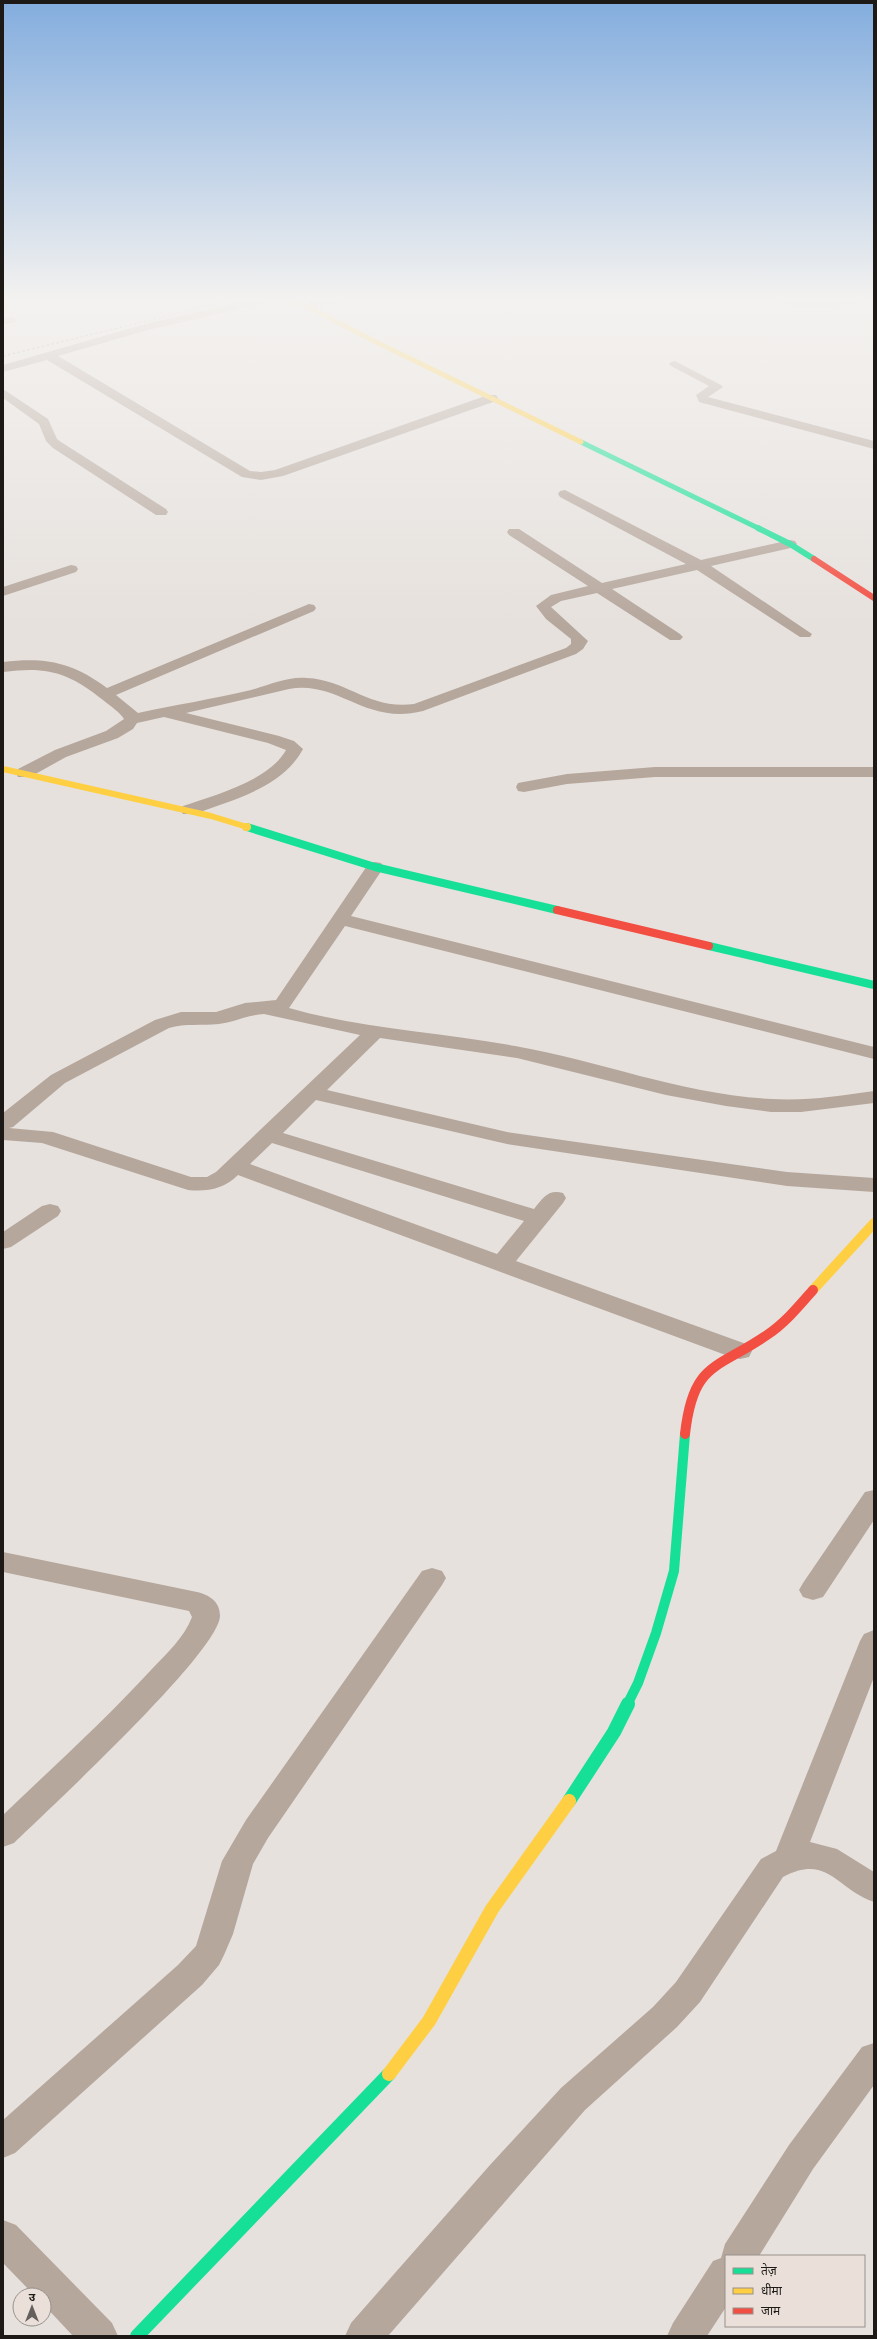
<svg xmlns="http://www.w3.org/2000/svg" width="877" height="2339" font-family="Raleway,'Noto Sans Devanagari',sans-serif">
<style>
.lines{fill:none;stroke-linecap:round;stroke-linejoin:round}
.lane{fill:#b6a79d;fill-rule:evenodd}
.street{fill:#b6a79d;fill-rule:evenodd}
.fast-far4{stroke:#16e098;stroke-width:5}
.fast-far3{stroke:#16e098;stroke-width:6}
.fast-far2{stroke:#16e098;stroke-width:8}
.fast-far1{stroke:#16e098;stroke-width:10}
.fast{stroke:#16e098;stroke-width:14}
.slow-far4{stroke:#ffcf43;stroke-width:5}
.slow-far3{stroke:#ffcf43;stroke-width:6}
.slow-far2{stroke:#ffcf43;stroke-width:8}
.slow-far1{stroke:#ffcf43;stroke-width:10}
.slow{stroke:#ffcf43;stroke-width:14}
.jam-far2{stroke:#f24e42;stroke-width:6}
.jam-far1{stroke:#f24e42;stroke-width:8}
.jam{stroke:#f24e42;stroke-width:10}
.rail{stroke:#afa59e;stroke-width:1.5;stroke-dasharray:2.5 2.5;stroke-linecap:butt}
</style>
<rect width="100%" height="100%" fill="#e6e1dd"/>
<g class="lines">
<path class="lane" d="M770,297C785,297 799,303 814,303C834,303 854,297 874,297V301C850,305 789,317 770,297Z"/>
<g class="street">
<path d="M264,297H284L279,300L152,329L58,356L250,471L261,472L275,470L488,395H496L498,398L496,401L283,476L261,480L242,477L47,360L3,372V365L145,324Z"/>
<path d="M341,297H371L366,300L304,308L299,305L304,302Z"/>
<path d="M12,317L17,320L16,322L3,324V318Z"/>
<path d="M675,361L721,385L723,387L708,397L874,441V449L699,402L696,395L709,386L671,366L669,364L671,362Z"/>
<path d="M3,389L48,419L57,439L61,442L166,509L168,512L166,515H156L53,448L46,441L39,424L3,398Z"/>
<path d="M565,490L701,560L790,540L795,541L797,544L795,547L711,566L812,634L810,637H800L697,570L612,589L680,634L683,637L680,640H670L597,593L561,601L551,607L588,641L583,649L576,654L423,711C365,726 339,680 289,689L186,713L279,736L294,741L303,749C282,788 234,799 195,814H183L180,810L183,806C214,795 269,781 286,750L268,743L164,717L137,723L133,729L118,738L66,757L30,777H18L16,773L18,769L55,750L106,731L124,719C120,712 110,706 103,700C68,672 47,666 3,672V662C45,657 72,662 107,688L309,604L314,605L316,608L314,611L116,695L138,713C175,705 213,699 251,690C269,685 288,676 307,678C348,680 369,710 414,704L566,648L571,644V639L546,619L536,606L551,595L588,586L509,535L507,532L509,529H519L602,583L686,564L560,497L558,494L560,491Z"/>
<path d="M71,565L76,566L78,569L76,572L3,596V587Z"/>
<path d="M655,767H874V777H655L567,784L524,792L518,791L516,787L518,783L567,774Z"/>
<path d="M375,862L381,863L384,867L351,916L874,1047V1059L345,926L289,1008C363,1029 440,1032 515,1046C601,1061 684,1095 772,1099C806,1101 840,1096 874,1091V1103L801,1112H771L726,1106L666,1095L517,1058L380,1038L327,1090L507,1132L787,1172L874,1178V1192L787,1186L507,1144L316,1100L283,1133L534,1209C543,1198 548,1189 563,1193L566,1198L563,1203L516,1261L749,1345L752,1351L749,1357L740,1359L731,1357L238,1175C224,1189 207,1192 188,1190L42,1143L3,1140V1113L51,1075L155,1020L181,1012H216L245,1003L276,1000L369,863ZM264,1014L360,1035L216,1172L207,1177H191L53,1132L9,1128L13,1127L65,1083L169,1028C186,1023 201,1026 219,1024C235,1022 247,1015 264,1014ZM272,1143L524,1221L497,1254L250,1164Z"/>
<path d="M50,1204L58,1206L61,1211L58,1216L11,1247L3,1249V1232L42,1206Z"/>
<path d="M874,1490V1520L823,1597L813,1600L803,1597L799,1590L803,1583L865,1492Z"/>
<path d="M3,1552L197,1592C209,1595 220,1601 220,1616C219,1652 48,1810 14,1843L3,1847V1815C53,1767 105,1720 151,1670C166,1654 184,1638 192,1617L189,1611L3,1572Z"/>
<path d="M432,1568L442,1571L446,1578L442,1585L268,1838L253,1864L233,1934L224,1955L219,1965L202,1985L15,2153L3,2158V2120L178,1965L196,1946L222,1861L246,1820L422,1571Z"/>
<path d="M874,1630V1677L810,1842L837,1849L874,1872V1902C836,1889 828,1853 783,1877L700,2002L677,2027L585,2110L388,2336H345L351,2323L490,2165L561,2088L653,2007L676,1982L761,1859L776,1851L860,1641L864,1634Z"/>
<path d="M874,2043V2085L813,2169L759,2256H726V2307L707,2336H667L673,2323L713,2261L721,2258L725,2244L789,2145L862,2047Z"/>
<path d="M3,2220L16,2225L112,2323L118,2336H73L44,2305V2295H34L3,2263Z"/>
</g>
<path class="fast-far4" d="M581,442L760,529"/>
<g class="fast-far3">
<path d="M758,528L790,544L814,559"/>
<path d="M247,827L249,828"/>
</g>
<g class="fast-far2">
<path d="M247,827L375,867L557,910"/>
<path d="M709,946L874,985"/>
</g>
<path class="fast-far1" d="M627,1705L638,1683L656,1633L674,1571L685,1434"/>
<g class="fast">
<path d="M569,1801L614,1732L628,1704"/>
<path d="M137,2336L389,2074"/>
</g>
<path class="slow-far4" d="M290,297L364,336L581,442"/>
<path class="slow-far3" d="M3,769L211,816L247,827"/>
<path class="slow-far2" d="M246,827H247"/>
<path class="slow-far1" d="M813,1290L874,1223"/>
<path class="slow" d="M389,2074L429,2021L492,1909L569,1801"/>
<path class="jam-far2" d="M814,559L874,598"/>
<path class="jam-far1" d="M557,910L709,946"/>
<path class="jam" d="M685,1434C693,1362 716,1370 767,1335C785,1323 799,1306 813,1290"/>
<path class="rail" d="M3,356L245,297"/>
</g>
<linearGradient id="sky" x2="0" y2="1"><stop stop-color="#83adde"/><stop offset="0.48" stop-color="#f4f2f0"/><stop offset="1" stop-color="#f4f2f0" stop-opacity="0"/></linearGradient>
<rect width="877" height="625" fill="url(#sky)"/>
<rect width="877" height="2339" fill="none" stroke="#1c1916" stroke-width="8"/>
<rect x="725" y="2255" width="140" height="72" fill="#eae0d9" stroke="#98908b"/>
<rect x="733" y="2268" width="20" height="6" fill="#16e098" stroke="#98908b"/>
<text x="761" y="2275" font-size="12" fill="#1c1916">तेज़</text>
<rect x="733" y="2288" width="20" height="6" fill="#ffcf43" stroke="#98908b"/>
<text x="761" y="2295" font-size="12" fill="#1c1916">धीमा</text>
<rect x="733" y="2308" width="20" height="6" fill="#f24e42" stroke="#98908b"/>
<text x="761" y="2315" font-size="12" fill="#1c1916">जाम</text>
<g transform="translate(32 2307)"><circle r="19" fill="#eae0d9" stroke="#98908b"/>
<path d="M0-3L7 15L0 10L-7 15Z" fill="#635f5c"/>
<text y="-6" font-size="11" font-weight="bold" text-anchor="middle" fill="#1c1916">उ</text>
</g>
</svg>
